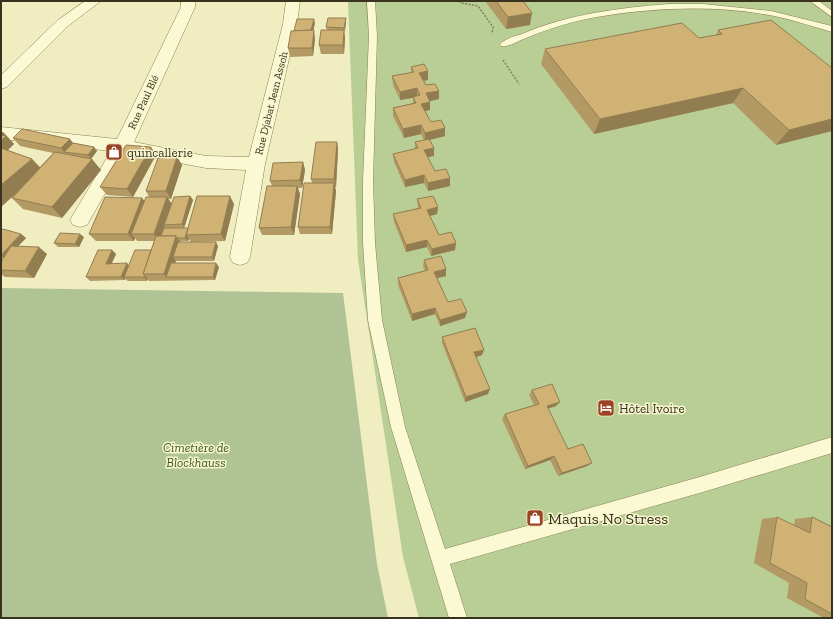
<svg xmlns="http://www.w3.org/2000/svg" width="833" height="619" font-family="'Zilla Slab',serif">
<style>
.green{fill:#b8ce94}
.cemetery{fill:#b0c394}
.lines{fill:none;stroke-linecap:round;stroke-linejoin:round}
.service-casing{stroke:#8a8057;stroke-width:1}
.minor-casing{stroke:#8a8057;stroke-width:1}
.path{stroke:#8a8057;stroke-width:1.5;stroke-dasharray:2 1.5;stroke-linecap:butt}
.service{fill:#faf9d4;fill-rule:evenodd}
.minor{fill:#faf9d4;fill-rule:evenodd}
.wall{fill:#b39a64}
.shaded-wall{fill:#927d51}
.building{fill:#d0b374;stroke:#927d51}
.labels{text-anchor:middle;stroke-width:3;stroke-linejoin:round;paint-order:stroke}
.far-street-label{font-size:11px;fill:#39321c;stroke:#f7f6d0}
.poi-label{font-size:13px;fill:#39321c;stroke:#f7f6d0;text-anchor:start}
.park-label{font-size:13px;font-style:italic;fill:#3b5622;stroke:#f7f6d0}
.near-poi-label{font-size:16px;fill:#39321c;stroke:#f7f6d0;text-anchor:start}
</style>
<rect width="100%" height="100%" fill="#f0eec0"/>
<path class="green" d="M348,1H832V618H419L403,557L358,260Z"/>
<path class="cemetery" d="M1,288L343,293L377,564L388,618H1Z"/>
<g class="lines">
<defs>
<g id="service">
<path d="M367,1H375L377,36L373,181L375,243L382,320L405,427L445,549L703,476L832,437V453L703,492L450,564L467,618H449L391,427L368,320L363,243V181L369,36Z"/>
<path d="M810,1H819L832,11V17Z"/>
<path d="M669,4H703L771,11L832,26V32C814,27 797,21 779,17C722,5 660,7 603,16C575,20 547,29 521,40C515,43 508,47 501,46L500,44C505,39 515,36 522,34C568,14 619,8 669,4Z"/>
</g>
<g id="minor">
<path d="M85,1H101L68,26L7,87L1,89V75L58,20Z"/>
<path d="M181,1H195V7L134,142L206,156L249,157L283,24L286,1H300L297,24L265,164L250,257L247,263L240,265L233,263L230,257L246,170L206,168L128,153L87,225L80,227L73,225L70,220L111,151L1,139V127L117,139L181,7Z"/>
</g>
</defs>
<use href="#service" class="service-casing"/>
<use href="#minor" class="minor-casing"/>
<g class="path">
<path d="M459,1L461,3L478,6L493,27L492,34"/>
<path d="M503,60L519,84"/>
</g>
<use href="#service" class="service"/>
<use href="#minor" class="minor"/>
</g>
<g class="wall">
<path d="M485,1H523L530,25L506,29Z"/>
<path d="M346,18V22L344,32L345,38L344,54H321L319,45L327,30L326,27Z"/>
<path d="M315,23L313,30L315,39L313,56L290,57L288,48L294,31Z"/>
<path d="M718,30L832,68V131L776,145L733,103L594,134L541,64L545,49L699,38L716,35Z"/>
<path d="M411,67L428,80L423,81L426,85L439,99L430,101V110L425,111L431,122L445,128V136L430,140L434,156L428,157L435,171L450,186L428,191L424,183L405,187L394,162L393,154L415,149V142L424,140L421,134L404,138L393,116V108L413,103V98L400,100L393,85L392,76L411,73Z"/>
<path d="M3,132L14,144L7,150L32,159L40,167L53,153L20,146L13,138L73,143L94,147L97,151L91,159L101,170L62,218L23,209L12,198L15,194L1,207Z"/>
<path d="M337,142L338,150L336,187H335L336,191L332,234H300L298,227L312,183L311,179Z"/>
<path d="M156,155L133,197L107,195L100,187Z"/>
<path d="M177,157L182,165L171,199H168L171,204L190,196L193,200L184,228H188L234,204L225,241L191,242L189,239L188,241H180L181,242L218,246L214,261H176L175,263L219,267L215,280L149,281L148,279L147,281H128L125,279V280L90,281L86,277L112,250L116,254L112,263L129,266L151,250L154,241H137L135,238L134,241H96L89,234L142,198L144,201L149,197L146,191Z"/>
<path d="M303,162L305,170L302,188H298L300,194L294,235H262L259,228L272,186L270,181Z"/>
<path d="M417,199L438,207L437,214L430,216L439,235L455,250L431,256L427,247L406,252L394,222L393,214L418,208Z"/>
<path d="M1,230L21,234L26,238L18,246L47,254L34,278L5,277L1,274V262L3,258H1Z"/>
<path d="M84,237L79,247H58L54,243Z"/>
<path d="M424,260L446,269V276L437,278L448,302L465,318L440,326L435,314L412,321L398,285V278L425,271L423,267Z"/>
<path d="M442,337L482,355L476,357L488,394L465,402L442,343Z"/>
<path d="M532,390L556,406L548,409L568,449L587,466L558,476L550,460L525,469L502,419L505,414L534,405L529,395Z"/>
<path d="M777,517L794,526L795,519L812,517L832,527V618H824L787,598L789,583L754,563L762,519Z"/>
</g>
<g class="shaded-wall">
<path d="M532,13L530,25L506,29L508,17Z"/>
<path d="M346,18V22L345,32L344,28Z"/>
<path d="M314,19L315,23L312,37L311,33Z"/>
<path d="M314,30L315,39L313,56L312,48Z"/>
<path d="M344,30L345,38L344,54L343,45Z"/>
<path d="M428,71V80L419,82V73Z"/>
<path d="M417,88V97L400,100V92Z"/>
<path d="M743,88L733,103L594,134L600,119Z"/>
<path d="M439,91V99L426,102V93Z"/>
<path d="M430,102V110L421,112V104Z"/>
<path d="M832,119V131L776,145L789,130Z"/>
<path d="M421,125V134L404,138L403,129Z"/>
<path d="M445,128V136L425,141V133Z"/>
<path d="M3,132L14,144L1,157V133Z"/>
<path d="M70,139L76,147L64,152L61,148Z"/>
<path d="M337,142L338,150L336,187L334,179Z"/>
<path d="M94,147L97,151L91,159L88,155Z"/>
<path d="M151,147L156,155L133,197L127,189Z"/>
<path d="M434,148V156L424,158V150Z"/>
<path d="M177,157L182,165L171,199L166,191Z"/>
<path d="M32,159L42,170L1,207V185Z"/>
<path d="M92,159L101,170L62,218L52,207Z"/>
<path d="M303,162L305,170L302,188L300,180Z"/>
<path d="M424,175V183L405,187V180Z"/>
<path d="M450,178V186L428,191V183Z"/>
<path d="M334,183L336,191L332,234L330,227Z"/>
<path d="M297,186L300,194L294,235L291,227Z"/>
<path d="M190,196L193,200L184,228L182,224Z"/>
<path d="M230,196L234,204L225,241L221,234Z"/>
<path d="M167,197L172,204L159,241L154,234Z"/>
<path d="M142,198L148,205L131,234L135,238L134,241L128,234Z"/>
<path d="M438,207L437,214L426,217L427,210Z"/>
<path d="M21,234L26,238L6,259L1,256Z"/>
<path d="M80,234L84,237L79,247L75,244Z"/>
<path d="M186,235L189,239L188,241L185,238Z"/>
<path d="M176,236L181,243L173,257L176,261L170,277H166L164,274Z"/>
<path d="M427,240V247L406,252V245Z"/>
<path d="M216,242L218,246L214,261L212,257Z"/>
<path d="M456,243L455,250L431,256L432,249Z"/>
<path d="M39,247L47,254L34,278L25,271Z"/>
<path d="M112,250L116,254L110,267L106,264Z"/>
<path d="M127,263L130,267L124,277L125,279V280L121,277Z"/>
<path d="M216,263L219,267L215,280L213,277Z"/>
<path d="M446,269V276L434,279V272Z"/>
<path d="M145,276L148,279L147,281L144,277Z"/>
<path d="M435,308V314L412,321V314Z"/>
<path d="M467,312L465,318L440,326V320Z"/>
<path d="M484,350L482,355L473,358L474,352Z"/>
<path d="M490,389L488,394L465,402L466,397Z"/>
<path d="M560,402L556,406L543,410L547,406Z"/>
<path d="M554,456L550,460L525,469L528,466Z"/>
<path d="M592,463L587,466L558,476L562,473Z"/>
</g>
<g class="building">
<path d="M496,1H523L532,13L508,17Z"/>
<path d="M328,18H346L344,28L326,27Z"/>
<path d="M297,19H314L311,30L294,31Z"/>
<path d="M771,20L832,68V119L789,130L743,88L600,119L545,49L682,23L699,38L722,34L718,30Z"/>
<path d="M314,30L312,48H288L291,31Z"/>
<path d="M321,30H344L343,45H319Z"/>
<path d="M424,64L428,71L419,73L426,85L435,84L439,91L426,93L430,102L421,104L431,122L441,120L445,128L425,133L421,125L403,129L393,108L416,103L413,97L420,95L417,88L400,92L392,76L414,72L411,67Z"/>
<path d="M22,129L70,139L61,148L13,138Z"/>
<path d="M1,135L6,136L1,141Z"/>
<path d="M429,139L434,148L424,150L435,171L446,169L450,178L428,183L424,175L405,180L393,154L418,148L415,142Z"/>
<path d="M316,142H337L334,179H311Z"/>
<path d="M73,143L94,147L88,155L64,152Z"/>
<path d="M126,145L151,147L127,189L100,187Z"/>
<path d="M1,148L32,159L1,185Z"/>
<path d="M55,152L92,159L52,207L12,198Z"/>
<path d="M177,157L166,191H146L158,158Z"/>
<path d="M303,162L300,180L270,181L273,163Z"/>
<path d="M304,183H334L330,227H298Z"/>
<path d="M267,186H297L291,227L259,228Z"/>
<path d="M190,196L182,224L164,225L174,197Z"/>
<path d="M197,196H230L221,234L186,235Z"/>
<path d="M433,196L438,207L427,210L439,235L451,232L456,243L432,249L427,240L406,245L393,214L421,208L417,199Z"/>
<path d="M105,197L142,198L128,234H89Z"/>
<path d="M146,197H167L154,234H131Z"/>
<path d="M164,228H188L185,238H177L176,236H161Z"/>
<path d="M3,229L21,234L1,255V230Z"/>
<path d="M60,233L80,234L75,244L54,243Z"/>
<path d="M156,236H176L164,274H143Z"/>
<path d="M178,242H216L212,257H173Z"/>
<path d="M11,246L39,247L25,271L1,270V262Z"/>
<path d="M98,250H112L106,264L127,263L121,277H86Z"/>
<path d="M135,250H151L143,274L145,276L144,277H124Z"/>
<path d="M441,256L446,269L434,272L448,302L461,299L467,312L440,320L435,308L412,314L398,278L428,270L424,260Z"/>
<path d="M171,263H216L213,277H166Z"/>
<path d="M475,328L484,350L474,352L490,389L466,397L442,337Z"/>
<path d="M552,384L560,402L547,406L568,449L583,444L592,463L562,473L554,456L528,466L505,414L539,404L532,390Z"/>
<path d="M777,517L810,533L812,517L832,527V614L805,599L807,583L770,563Z"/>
</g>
<defs>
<symbol id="shop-square" viewBox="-11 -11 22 22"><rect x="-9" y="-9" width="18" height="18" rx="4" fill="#9b4425" stroke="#f7f6d0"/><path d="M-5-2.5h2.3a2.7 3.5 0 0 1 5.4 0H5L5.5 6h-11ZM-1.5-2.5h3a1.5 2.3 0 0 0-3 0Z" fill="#fff"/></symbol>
<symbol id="hotel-square" viewBox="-11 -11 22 22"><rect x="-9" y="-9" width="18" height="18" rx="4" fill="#9b4425" stroke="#f7f6d0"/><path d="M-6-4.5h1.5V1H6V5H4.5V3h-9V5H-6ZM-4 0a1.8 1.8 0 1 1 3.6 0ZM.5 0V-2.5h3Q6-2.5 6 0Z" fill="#fff"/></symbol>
</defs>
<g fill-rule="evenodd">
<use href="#shop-square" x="104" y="142" width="20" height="20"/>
<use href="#hotel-square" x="596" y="398" width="20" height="20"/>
<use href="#shop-square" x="525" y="508" width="20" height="20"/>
</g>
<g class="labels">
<g class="far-street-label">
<text transform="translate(143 102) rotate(-65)" y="4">Rue Paul Blé</text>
<text transform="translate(271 103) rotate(-76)" y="4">Rue Djabat Jean Assoh</text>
</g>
<g class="poi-label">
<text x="127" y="157">quincallerie</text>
<text x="619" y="413">Hôtel Ivoire</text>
</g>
<g class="park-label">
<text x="196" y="452">Cimetière de<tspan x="196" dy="15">Blockhauss</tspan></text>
</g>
<g class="near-poi-label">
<text x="548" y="524">Maquis No Stress</text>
</g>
</g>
<rect width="833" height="619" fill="none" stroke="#39321c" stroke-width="4"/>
</svg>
